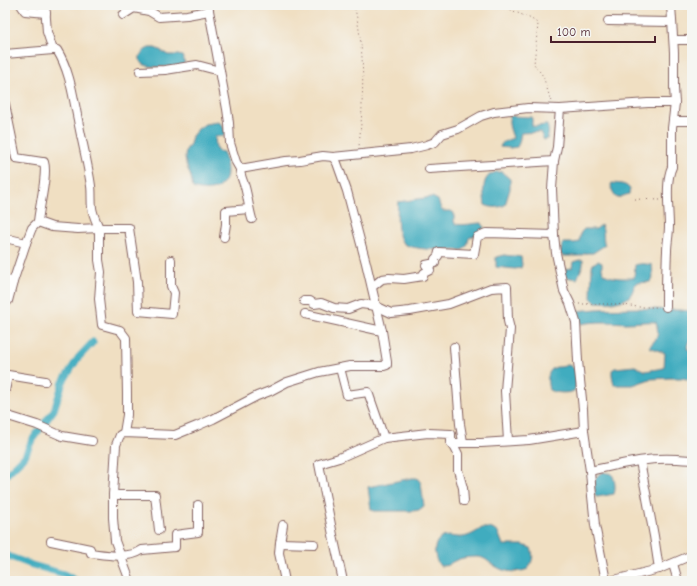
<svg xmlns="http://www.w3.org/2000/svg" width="697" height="586" font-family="'Comic Neue',sans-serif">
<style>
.water{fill:#40acbf;stroke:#456675}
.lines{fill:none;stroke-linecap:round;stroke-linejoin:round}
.canal{stroke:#40acbf;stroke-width:7}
.minor-casing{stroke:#846260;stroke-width:10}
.path{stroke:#846260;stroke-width:1;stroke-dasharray:1 3;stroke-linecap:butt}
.minor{stroke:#fff;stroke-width:8}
</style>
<rect width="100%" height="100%" fill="#f6f6f2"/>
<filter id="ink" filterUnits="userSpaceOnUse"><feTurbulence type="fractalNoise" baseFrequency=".025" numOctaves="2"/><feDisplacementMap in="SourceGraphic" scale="8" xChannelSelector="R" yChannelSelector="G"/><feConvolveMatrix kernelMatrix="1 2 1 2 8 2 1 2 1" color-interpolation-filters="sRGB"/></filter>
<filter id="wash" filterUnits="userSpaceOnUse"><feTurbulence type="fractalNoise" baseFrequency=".012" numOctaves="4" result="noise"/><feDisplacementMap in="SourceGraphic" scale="16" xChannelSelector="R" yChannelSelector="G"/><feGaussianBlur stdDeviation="0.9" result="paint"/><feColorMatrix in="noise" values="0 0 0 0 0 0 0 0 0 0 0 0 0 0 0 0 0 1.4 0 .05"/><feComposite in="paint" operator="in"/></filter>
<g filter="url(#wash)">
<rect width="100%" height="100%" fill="#f0dfc2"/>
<g class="water">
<path d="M149,48H155L160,50L168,55H178L182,56C184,59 186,62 183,65C174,66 138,72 140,57C141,52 145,50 149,48Z"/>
<path d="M510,116L531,117L532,119V126C537,127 542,125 547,125C549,130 549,134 547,139L544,140L540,132L521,133L519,143L517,147L510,148L500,147C502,141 508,140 513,138C511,131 507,123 510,116Z"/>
<path d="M218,122L222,124L226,134L223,136L215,137L216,148L218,151L223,152C226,157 229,175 225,181C222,184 220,185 218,188C211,191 200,191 193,188L191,177L186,164L185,157L186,150L190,144L192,136L198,129L205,124Z"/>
<path d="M497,172H502L510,179V189L505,205C499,208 491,208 485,205C483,191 481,175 497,172Z"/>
<path d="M612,183C620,184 625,183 630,189L629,194L617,198C613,195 612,190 611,185Z"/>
<path d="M432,197L438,200L441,209L443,211H451L454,213V221L455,224C464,226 473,223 482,223L484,227L482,232L469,238L467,246L463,250C451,250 409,251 402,242C396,233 397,212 398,202Z"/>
<path d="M601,225C605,232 602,238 605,245L593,253H586L580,256H562L560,253L563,243H574L579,242L581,232L584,229H596Z"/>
<path d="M504,255C510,256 516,256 521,257L522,265L521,268L515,269L496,267V257Z"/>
<path d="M579,260H583V265L577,279L565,277L564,272L566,269L572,268L573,262Z"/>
<path d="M598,261L602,263V269L604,274C614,279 623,278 634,278L635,265C641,263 647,264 652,265L653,278L650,282L637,283C632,288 634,290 631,294C624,305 606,302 595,302L591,298L592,266L594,263Z"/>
<path d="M637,308L670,310H680L689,311L691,314C689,321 694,328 692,335C690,340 687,343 687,349L692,350V378L689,380L683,378H670L650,379L633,385H614L612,375V370L615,368L635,366L645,371L664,368L665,353L649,347C651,344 654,342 656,339C659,334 657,326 656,322C646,321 636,323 626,323C611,322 596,321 581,324L576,311L597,309Z"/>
<path d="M567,365C579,366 578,383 574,391C567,394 555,393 549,390C547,382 546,369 557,367C560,367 563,367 567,365Z"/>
<path d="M603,472L612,474C615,480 616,488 614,494L597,497L595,496C595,487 592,476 603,472Z"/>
<path d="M412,478H417L421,483L424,506L419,510L413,511H374L371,509L368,487Z"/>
<path d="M482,528H490L498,532L503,545H523L531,548C534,556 533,560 528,569C518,573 505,573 495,566C489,563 486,558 479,557C472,557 463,557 457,560C448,563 451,566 440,566C434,559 432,543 441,538C447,534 456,538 463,537C470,536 476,532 482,528Z"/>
</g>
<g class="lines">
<g class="canal">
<path d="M5,476L25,456L32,440L54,410L63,382L78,358L93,342"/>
<path d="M5,555L32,565L64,574L77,581"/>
</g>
</g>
</g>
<g filter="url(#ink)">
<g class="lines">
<defs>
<g id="minor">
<path d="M21,5L25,11L46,13"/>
<path d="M45,5L47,32L53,50H57C70,71 73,96 78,120C82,142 88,164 91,186C92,193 91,200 92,208C93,215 96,221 99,228H129L137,282L138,311L172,314L174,293L171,286V260"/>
<path d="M123,15L134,8L149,11L159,17L187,15L209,11"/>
<path d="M608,21L672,22"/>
<path d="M674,40H692"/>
<path d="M5,54L53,50"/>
<path d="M140,71L165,70L197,65L220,71"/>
<path d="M5,104L16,158L42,162H44C48,174 39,208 38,222L52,227L78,229L99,228V260L101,272L99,299L102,325L120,330L126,338L127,394V415L124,433"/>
<path d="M560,109L557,147L554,161L552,189L554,235L556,253L564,291L570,303L576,322L578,361L583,409L584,431L590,471L592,496L595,525L606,581"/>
<path d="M673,121H692"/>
<path d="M333,157L411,149L427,145L435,142L442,134L458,129L481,116L494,112L528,108L560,109L648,103H675"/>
<path d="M240,169C240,175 243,181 245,187C248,198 249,209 252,219"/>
<path d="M429,169L554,161"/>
<path d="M224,237L226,224V211L249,209"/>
<path d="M5,238L26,243"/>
<path d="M5,279L13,282"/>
<path d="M372,287L382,279L389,278L404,279L423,276L424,273L430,270L426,265L435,263V259L438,256L439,252L474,254L477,237L486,233L554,235"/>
<path d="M8,301L13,282L26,243L32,228L38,222"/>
<path d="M304,301H310L314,304L321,303L334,308L348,309L361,304L376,306L391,313L410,311L449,304L491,288L507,287L508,321L510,329L505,391L508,441"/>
<path d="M666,307C666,289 666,270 667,251C667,243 669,235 669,226C669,211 665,181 672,167V128L675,103L674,88V52L671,5"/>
<path d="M305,314L382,331"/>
<path d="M454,347L460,424L463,442"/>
<path d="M340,368L347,395L368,392L384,438L428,433L451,434V443H481L529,440L584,431"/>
<path d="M5,391L8,375L45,381"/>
<path d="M5,415L37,425L62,436L92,441"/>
<path d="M451,443L455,448L458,454V470L463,488L464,501"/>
<path d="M640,461L654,536L659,569"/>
<path d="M590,471C612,466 635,460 658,459C669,458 680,459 692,460"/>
<path d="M113,495H155L159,530"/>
<path d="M283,525L280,543L279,553L285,581"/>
<path d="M51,541L90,549L91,553C107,555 129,559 142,550L175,547V535L198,532V505"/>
<path d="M280,543L314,544"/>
<path d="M673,564L678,581"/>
<path d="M130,581L115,541L113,518V495L116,445L120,435L124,433L175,435L197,426L213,419L257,396L270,391L287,382L319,372L350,366H384L387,365V362L382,331L366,263L347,191L337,163L333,157L323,156L300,160L286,161L240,169L236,162L230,143L229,123L227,109L208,5"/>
<path d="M343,581L334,540L319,464L339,458L384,438"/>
<path d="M610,581L659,569L692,555"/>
</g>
</defs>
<use href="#minor" class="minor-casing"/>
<g class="path">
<path d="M354,5C362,37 364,70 362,104C362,118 360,132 359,147"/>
<path d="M504,5C514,14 529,15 538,24L534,64L543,76L550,98L552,101"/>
<path d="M635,199L660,200"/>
<path d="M579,304H616L638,307H659"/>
</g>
<use href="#minor" class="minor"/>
</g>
</g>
<rect width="697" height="586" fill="none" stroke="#f6f6f2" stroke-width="20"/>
<path d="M551 36v6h104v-6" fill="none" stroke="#4a1f2b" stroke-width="2"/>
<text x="557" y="36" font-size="12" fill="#4a1f2b" stroke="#f6f6f2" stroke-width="3" paint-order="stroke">100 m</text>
</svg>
